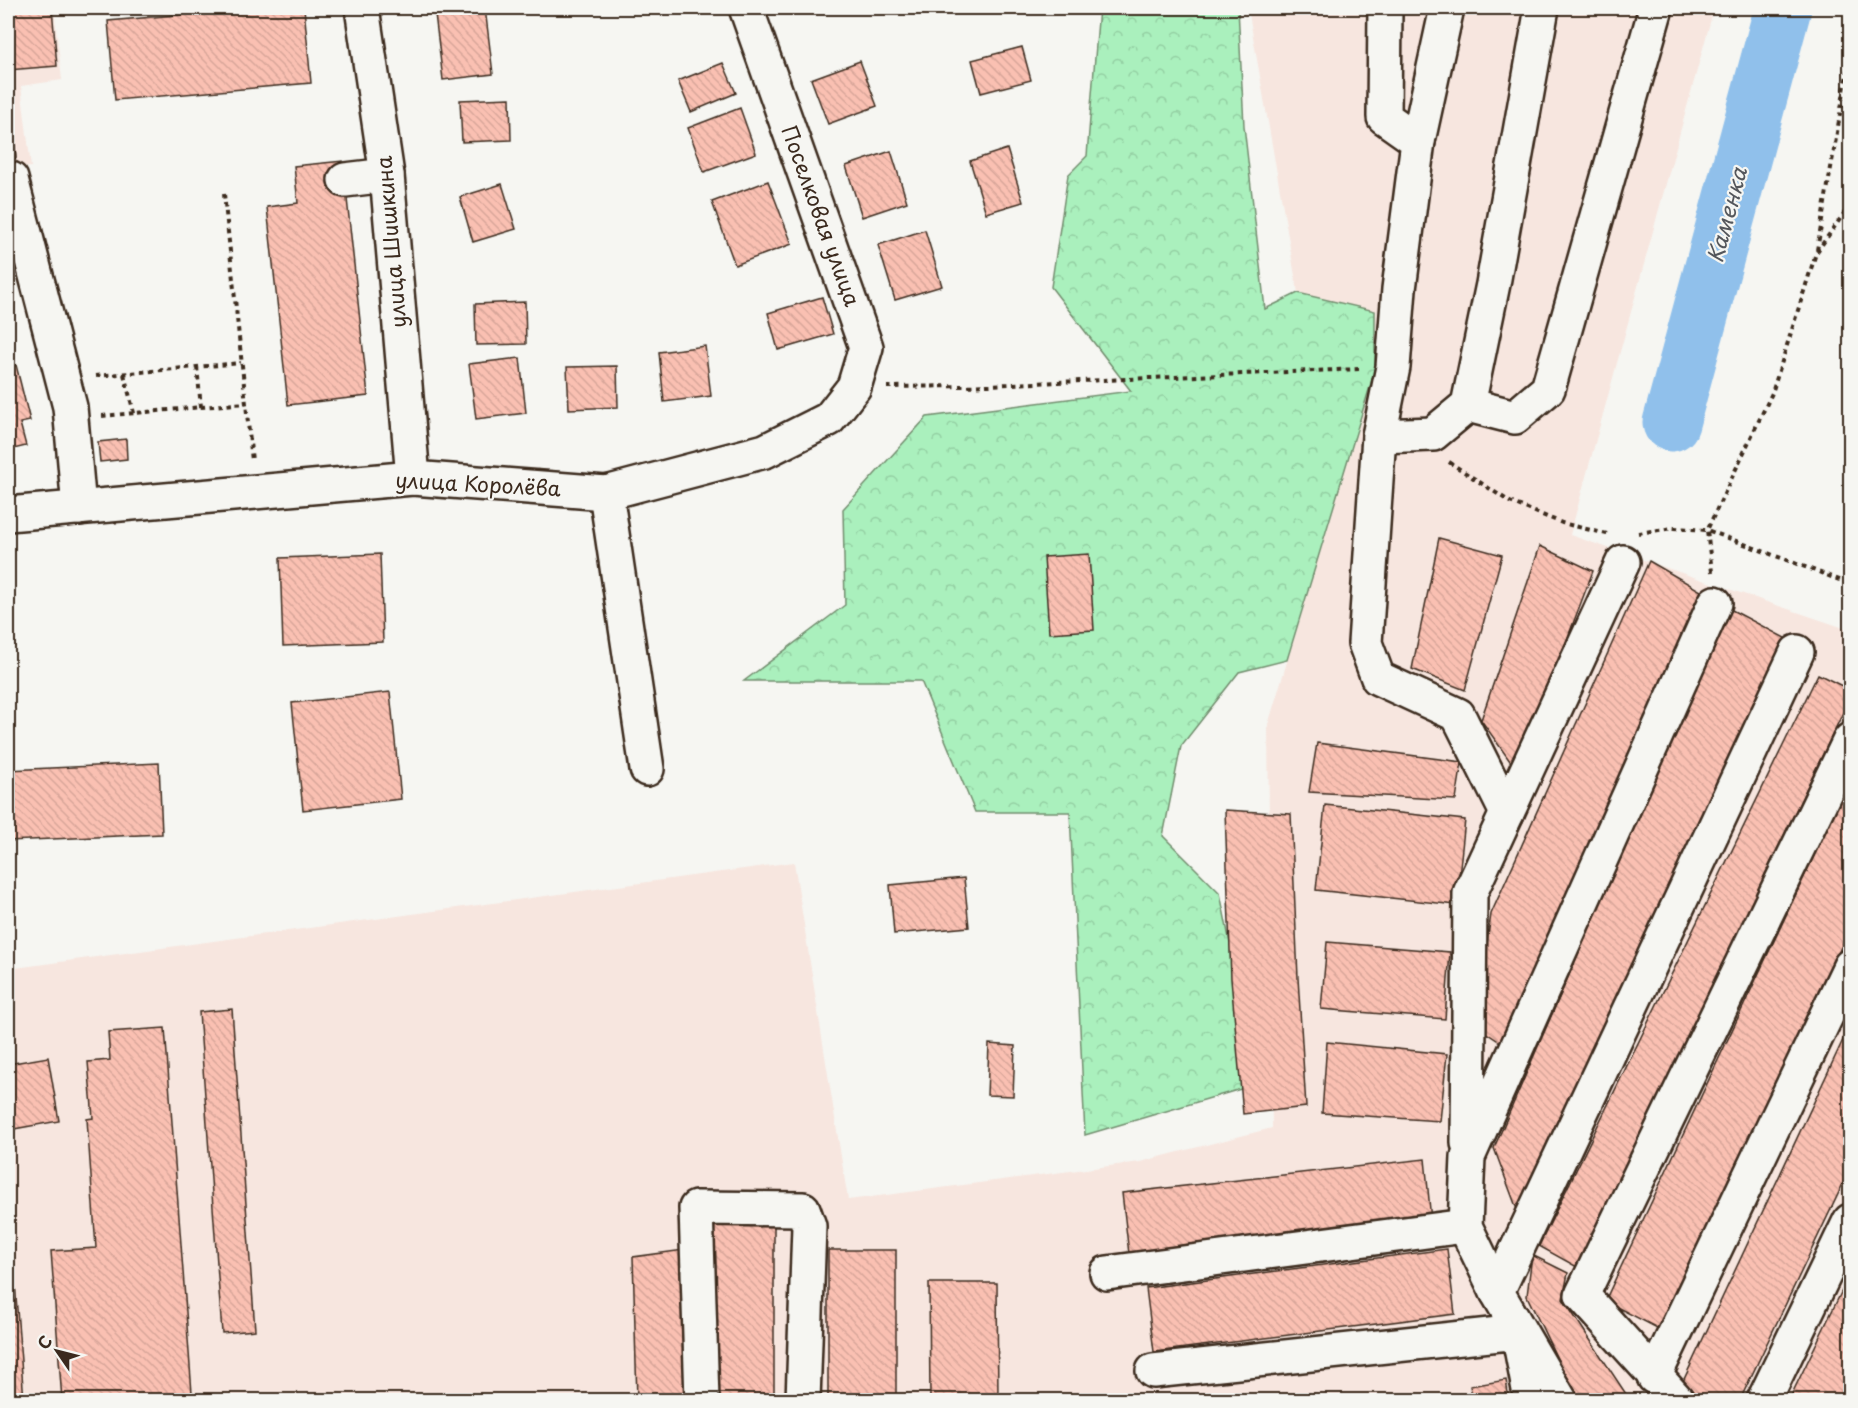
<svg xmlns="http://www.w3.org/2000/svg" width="1858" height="1408" font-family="'Playpen Sans',sans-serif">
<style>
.built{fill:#f7e6df}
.forest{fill:url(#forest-crowns);stroke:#728d6e;stroke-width:1.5}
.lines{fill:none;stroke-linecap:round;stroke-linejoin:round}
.river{stroke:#90c0eb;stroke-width:57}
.building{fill:url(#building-back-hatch);stroke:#3b2a1e;stroke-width:1.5}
.minor-casing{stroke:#3b2a1e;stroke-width:38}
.path{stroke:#3b2a1e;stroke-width:4;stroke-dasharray:4.5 4.5;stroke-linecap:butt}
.minor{stroke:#f6f6f2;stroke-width:33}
.labels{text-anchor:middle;stroke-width:4.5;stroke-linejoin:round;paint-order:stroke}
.street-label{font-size:21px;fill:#3b2a1e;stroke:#f6f6f2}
.water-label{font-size:22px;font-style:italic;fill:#54575c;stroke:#f6f6f2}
</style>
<defs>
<pattern id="forest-crowns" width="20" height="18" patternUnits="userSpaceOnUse" patternTransform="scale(1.5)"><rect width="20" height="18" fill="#aaf0bd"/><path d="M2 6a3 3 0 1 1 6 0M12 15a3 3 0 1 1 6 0" fill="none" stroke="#93cea2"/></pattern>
<pattern id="building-back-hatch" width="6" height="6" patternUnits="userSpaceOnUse" patternTransform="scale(1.5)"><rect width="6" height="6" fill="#fac0b2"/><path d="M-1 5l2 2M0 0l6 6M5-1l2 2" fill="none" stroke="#d7a599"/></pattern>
</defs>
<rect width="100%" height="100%" fill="#f6f6f2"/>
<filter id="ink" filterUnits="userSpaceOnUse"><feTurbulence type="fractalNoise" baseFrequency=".0167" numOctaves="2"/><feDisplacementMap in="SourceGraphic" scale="12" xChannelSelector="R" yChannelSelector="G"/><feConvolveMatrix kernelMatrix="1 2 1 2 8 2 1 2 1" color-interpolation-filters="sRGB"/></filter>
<g filter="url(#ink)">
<g class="built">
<path d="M8,8H54L62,80L21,86L31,167L8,169Z"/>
<path d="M1248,8H1714L1570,535L1850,630V1400H8V969L794,862L848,1200L1140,1162L1272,1128L1268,725L1375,370V311L1298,293Z"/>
</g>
<path class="forest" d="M1099,8H1238L1244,126L1265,309L1298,293L1375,311V370L1287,660L1239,672L1181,746L1163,836L1220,893L1258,1084L1085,1135L1070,812H975L921,681H744L845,605L843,509L927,417L1131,391L1051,287L1068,175L1087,156Z"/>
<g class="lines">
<path class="river" d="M1671,423L1783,8"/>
</g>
<g class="building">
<path d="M8,8H52L57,66L8,70Z"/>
<path d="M255,8H304L311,83L115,100L108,21Z"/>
<path d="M485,8L493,74L443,80L435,14Z"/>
<path d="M640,8H659L642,14Z"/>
<path d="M1022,47L1031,80L981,93L972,60Z"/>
<path d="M860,61L877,106L828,124L811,79Z"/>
<path d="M723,63L736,93L691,112L678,81Z"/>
<path d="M510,98L511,140L462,142L460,100Z"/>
<path d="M8,101H11L16,158L8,159Z"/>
<path d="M740,108L756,153L704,172L688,128Z"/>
<path d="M1007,149L1023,202L986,213L970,161Z"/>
<path d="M891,151L907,202L862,217L846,166Z"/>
<path d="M343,161L368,396L288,405L267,207L298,203L294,166Z"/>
<path d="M768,181L792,244L735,265L712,202Z"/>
<path d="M502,184L516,229L473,242L460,197Z"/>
<path d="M925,230L942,286L895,300L878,245Z"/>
<path d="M822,297L833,334L778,350L768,313Z"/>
<path d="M525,302L526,344L476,345L475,304Z"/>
<path d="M705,346L711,396L664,402L659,352Z"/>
<path d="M520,358L526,413L476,419L469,364Z"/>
<path d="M16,365L30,421L20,423L26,446L9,450L11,458L8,459V368Z"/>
<path d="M617,366L618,407L569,409L567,367Z"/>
<path d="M126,439L127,459L100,462L98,442Z"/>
<path d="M1439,538L1502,555L1465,690L1412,669Z"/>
<path d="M1540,546L1593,571L1517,771L1481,720Z"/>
<path d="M380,554L383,642L283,646L280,558Z"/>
<path d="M1089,554L1094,630L1049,633L1044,557Z"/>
<path d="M1649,561L1701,591L1509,1048L1476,1026L1491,914Z"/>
<path d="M1728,608L1785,638L1524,1228L1494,1148Z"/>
<path d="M1818,674L1850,690V698L1577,1267L1539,1246Z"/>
<path d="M390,692L401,799L303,810L292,703Z"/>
<path d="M1317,743L1462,762L1456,800L1309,792Z"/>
<path d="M159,763L162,834L8,841V770Z"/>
<path d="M1850,779V928L1661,1330L1605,1301Z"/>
<path d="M1325,805L1465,820L1456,905L1316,890Z"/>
<path d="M1225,810L1291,814L1298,978L1306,1107L1243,1114L1231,979Z"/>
<path d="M964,878L969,927L894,934L890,885Z"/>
<path d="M1327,942L1450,952L1445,1019L1321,1009Z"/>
<path d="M232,1009L255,1330L222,1333L199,1012Z"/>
<path d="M1850,1025V1169L1740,1400H1699L1679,1390Z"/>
<path d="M165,1028L192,1393L121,1400H62L51,1251L96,1248L87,1119L93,1118L88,1062L110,1060L108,1032Z"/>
<path d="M1327,1042L1447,1054L1440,1121L1322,1113Z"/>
<path d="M989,1044L1015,1046L1013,1096L987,1095Z"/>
<path d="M48,1057L59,1121L8,1130V1064Z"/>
<path d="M1425,1159L1431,1220L1129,1254L1122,1193Z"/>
<path d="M8,1219H10L24,1400H8Z"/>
<path d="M774,1223V1400H712V1224Z"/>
<path d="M691,1249L695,1400H637L633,1257Z"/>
<path d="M1447,1249L1455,1314L1154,1352L1146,1288Z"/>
<rect x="828" y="1250" width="68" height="150"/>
<path d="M1532,1255L1568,1273L1563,1299L1630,1400H1577L1527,1296Z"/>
<path d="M1850,1274V1400H1789Z"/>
<path d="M929,1283H997L998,1400H930Z"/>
<path d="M1506,1380L1509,1400H1473L1470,1386Z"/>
</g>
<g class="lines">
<defs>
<g id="minor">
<path d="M362,8L387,175L413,478"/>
<path d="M1385,8L1384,117L1418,141L1399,289L1393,367L1379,436L1365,643L1378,678L1458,715L1507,813"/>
<path d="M1418,141L1447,8"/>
<path d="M11,179L70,407L79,508"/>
<path d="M345,180L387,175"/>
<path d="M1468,405L1515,417L1548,389L1656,8"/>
<path d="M1379,436L1433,434L1468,405L1493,284L1542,8"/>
<path d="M606,493L647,769"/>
<path d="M8,514L413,478L606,493L765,451L829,419L854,387L866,347L746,8"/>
<path d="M1468,1143L1470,893L1623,562"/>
<path d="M1107,1273L1465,1226"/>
<path d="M1497,1292L1465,1226L1468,1157L1715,603"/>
<path d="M1153,1371L1518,1332L1531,1400"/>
<path d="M1654,1377L1850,966"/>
<path d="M702,1400L696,1208L803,1209L809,1226L803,1400"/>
<path d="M1560,1400L1497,1292L1797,652"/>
<path d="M1677,1400L1582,1295L1850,740"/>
<path d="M1764,1400L1850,1221"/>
</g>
</defs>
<use href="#minor" class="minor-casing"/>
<g class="path">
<path d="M224,194L252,461"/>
<path d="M1817,250L1850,56"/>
<path d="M197,367L201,407"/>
<path d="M124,374L134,413"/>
<path d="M96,376L241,363"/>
<path d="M887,387L965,386L1359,369"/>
<path d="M102,416L246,403"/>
<path d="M1449,462L1510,502L1562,523L1607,534"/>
<path d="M1638,533L1673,528L1707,530L1850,584"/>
<path d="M1712,572L1707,530L1772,393L1816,253L1850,205"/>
</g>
<use href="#minor" class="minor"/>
</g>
</g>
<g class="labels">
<g class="street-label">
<text transform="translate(820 216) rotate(70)" y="7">Поселковая улица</text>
<text transform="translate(392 242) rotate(-95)" y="7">улица Шишкина</text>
<text transform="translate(478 485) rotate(3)" y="7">улица Королёва</text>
</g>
<g class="water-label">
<text transform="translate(1727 215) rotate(-75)" y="8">Каменка</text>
</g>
</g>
<rect width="1858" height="1408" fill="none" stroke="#f6f6f2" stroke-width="30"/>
<rect x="15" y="15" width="1828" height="1378" fill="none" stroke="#3b2a1e" stroke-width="2" filter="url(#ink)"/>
<g transform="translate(57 1351) rotate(305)" stroke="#f6f6f2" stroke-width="4.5" paint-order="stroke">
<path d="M0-4.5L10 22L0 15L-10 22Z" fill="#3b2a1e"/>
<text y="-9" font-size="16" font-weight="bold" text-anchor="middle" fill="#3b2a1e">С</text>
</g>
</svg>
